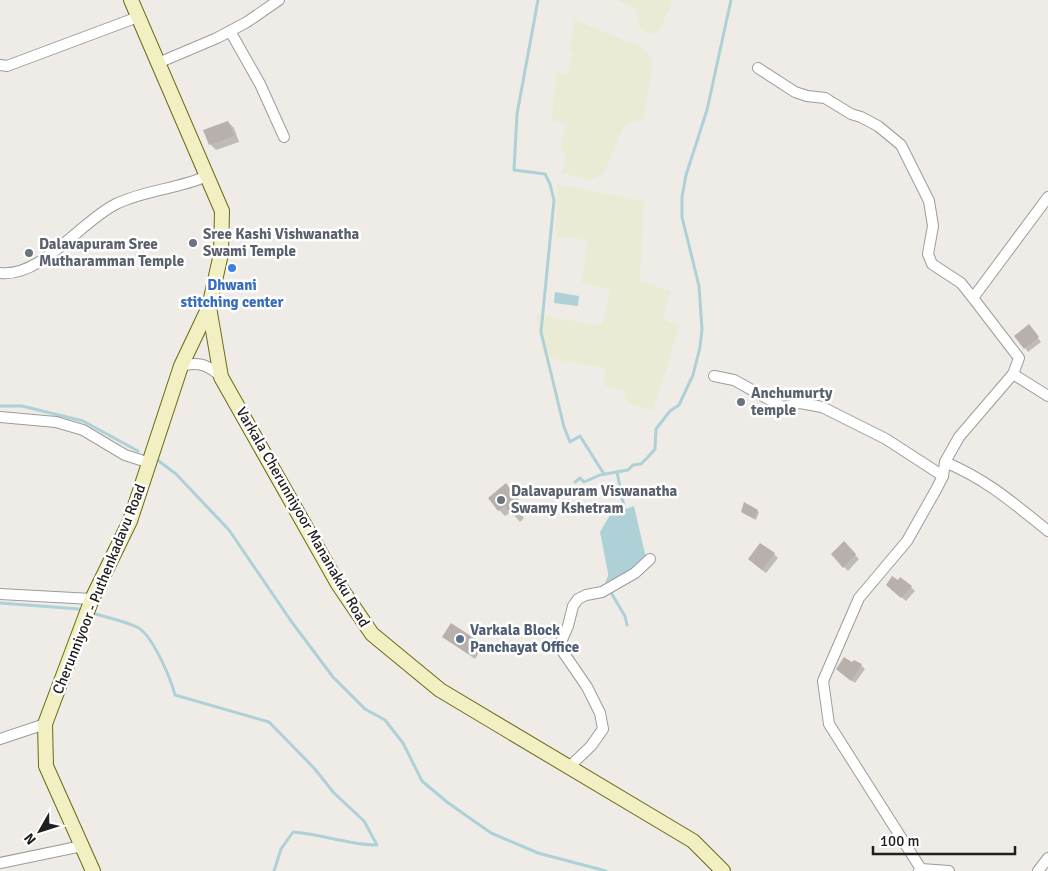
<svg xmlns="http://www.w3.org/2000/svg" width="1048" height="871" font-family="Signika,sans-serif">
<style>
.farmland{fill:#ebebd5}
.water{fill:#add1d7}
.shadow{fill:#0003}
.lines{fill:none;stroke-linecap:round;stroke-linejoin:round}
.stream{stroke:#add1d7;stroke-width:3}
.building{fill:#b8b0ad}
.minor-casing{stroke:#9c9c9c;stroke-width:12}
.secondary-casing{stroke:#696a13;stroke-width:16}
.minor{stroke:#fff;stroke-width:10}
.secondary{stroke:#f2f0c2;stroke-width:14}
.worship-dot{fill:#6b7280;stroke:#fff;stroke-width:2}
.shop-dot{fill:#3f7fe0;stroke:#fff;stroke-width:2}
.service-dot{fill:#5c6f8a;stroke:#fff;stroke-width:2}
.labels{text-anchor:middle;stroke-width:5;stroke-linejoin:round;paint-order:stroke}
.worship-label{font-size:15px;font-weight:bold;fill:#5b616d;stroke:#fff;text-anchor:start}
.shop-label{font-size:15px;font-weight:bold;fill:#366cbe;stroke:#fff}
.street-label{font-size:15px;fill:#1f1f1f;stroke:#fff}
.service-label{font-size:15px;font-weight:bold;fill:#4e5e75;stroke:#fff;text-anchor:start}
</style>
<rect width="100%" height="100%" fill="#efece7"/>
<g class="farmland">
<path d="M616,0H673L659,32L648,34L640,28L635,8Z"/>
<path d="M575,20L642,47L653,60L644,119L628,124L622,130L603,175L589,180L562,173L566,156L560,149L566,124L551,120L557,72L567,75L573,51H569Z"/>
<path d="M557,184L644,201L640,281L670,291L663,319L679,326L653,411L626,402V392L603,385L606,369L544,357L535,314L602,326L610,290L582,283L587,240L556,237Z"/>
</g>
<g class="water">
<path d="M555,292L579,296L578,306L554,303Z"/>
<path d="M634,506L646,558L610,583L600,532L610,515Z"/>
</g>
<g class="shadow">
<path d="M228,122L234,128L239,142L216,150L210,144Z"/>
<path d="M1032,330L1041,342L1028,352L1025,348Z"/>
<path d="M512,491L522,504L516,508L524,518L520,522L511,512L505,516L499,510Z"/>
<path d="M757,511L759,512L756,520L742,512Z"/>
<path d="M844,543L859,559L848,571L832,554Z"/>
<path d="M774,554L778,558L766,573L753,563Z"/>
<path d="M911,587L915,591L906,601L891,589Z"/>
<path d="M451,625L482,648L475,659L444,637Z"/>
<path d="M852,664L861,665L865,669L855,683L841,673Z"/>
</g>
<g class="lines">
<g class="stream">
<path d="M538,0L517,114L514,170L545,174L550,184L554,200L541,332L564,427L570,442L580,436L604,474"/>
<path d="M0,406H22L83,421L138,451"/>
<path d="M155,458L176,474L229,530L291,621L333,677L365,709L385,720L403,743L422,781L447,802L491,833L538,853L606,871"/>
<path d="M617,472L625,512"/>
<path d="M575,482L580,478L584,482L600,475L628,470L633,465L641,464L648,457L655,449L656,429L670,411L679,405L693,375L700,347L702,329L699,286L682,217V197L686,175L707,110L731,0"/>
<path d="M607,587L606,585L611,572"/>
<path d="M610,591L625,616L627,625"/>
<path d="M0,603L79,609"/>
<path d="M96,614C109,618 124,621 137,627C152,634 171,679 175,695L269,722L314,768L334,793L364,821L377,845C349,845 322,834 293,832L281,849L274,871"/>
</g>
</g>
<g class="building">
<path d="M228,121L234,136L209,145L203,130Z"/>
<path d="M1029,324L1039,337L1024,349L1014,336Z"/>
<path d="M506,483L516,497L511,501L519,511L513,516L505,506L498,511L488,498Z"/>
<path d="M744,502L758,510L754,519L741,512Z"/>
<path d="M844,541L856,554L843,568L831,554Z"/>
<path d="M760,543L775,553L762,570L748,559Z"/>
<path d="M892,576L898,580L900,577L912,586L901,598L886,585Z"/>
<path d="M451,623L477,640L468,654L442,637Z"/>
<path d="M844,657L852,662L854,660L862,664L851,681L836,669Z"/>
</g>
<g class="lines">
<defs>
<g id="minor">
<path d="M230,31L260,84L284,137"/>
<path d="M158,63L217,38L247,22L279,0"/>
<path d="M0,65L7,66L138,17"/>
<path d="M758,68L795,92L807,96L825,98L851,114L861,117L878,126L901,145L929,201L933,226L928,254L932,264L961,283L973,298"/>
<path d="M0,273C41,278 81,221 116,204C145,190 178,189 207,176"/>
<path d="M181,366C198,361 209,365 221,377"/>
<path d="M1013,374L1048,396"/>
<path d="M714,376L734,380L783,407L800,403L822,407L886,439L943,476"/>
<path d="M0,417L56,422L83,430L125,455L150,463"/>
<path d="M945,462C989,481 1012,502 1048,531"/>
<path d="M0,594L92,599"/>
<path d="M0,739L45,724"/>
<path d="M569,767L591,746L603,729L600,713L587,687L563,652L561,642L568,626L573,606L578,599L586,595L602,592L635,573L650,559"/>
<path d="M0,863L82,846"/>
<path d="M921,869L949,871"/>
<path d="M919,871L921,869L829,724L823,681L859,598L907,541L937,488L943,476L945,462L959,437L1013,374L1019,358L973,298L1048,197"/>
<path d="M1038,871L1048,858"/>
</g>
<g id="secondary">
<path d="M131,0L222,211L221,254L209,307L221,377L338,584L372,634L440,690L693,841L723,871"/>
<path d="M93,871L46,766L45,724L92,599L130,521L181,366L209,307"/>
</g>
</defs>
<use href="#minor" class="minor-casing"/>
<use href="#secondary" class="secondary-casing"/>
<use href="#minor" class="minor"/>
<use href="#secondary" class="secondary"/>
</g>
<g class="worship-dot">
<circle cx="193" cy="243" r="5"/>
<circle cx="29" cy="253" r="5"/>
<circle cx="741" cy="402" r="5"/>
<circle cx="501" cy="500" r="5"/>
</g>
<circle class="shop-dot" cx="232" cy="268" r="5"/>
<circle class="service-dot" cx="460" cy="639" r="5"/>
<g class="labels">
<g class="worship-label">
<text x="203" y="239">Sree Kashi Vishwanatha<tspan x="203" dy="17">Swami Temple</tspan></text>
<text x="39" y="249">Dalavapuram Sree<tspan x="39" dy="17">Mutharamman Temple</tspan></text>
<text x="751" y="398">Anchumurty<tspan x="751" dy="17">temple</tspan></text>
<text x="511" y="496">Dalavapuram Viswanatha<tspan x="511" dy="17">Swamy Kshetram</tspan></text>
</g>
<g class="shop-label">
<text x="232" y="290">Dhwani<tspan x="232" dy="17">stitching center</tspan></text>
</g>
<g class="street-label">
<text transform="translate(303 517) rotate(60)" y="5">Varkala Cherunniyoor Mananakku Road</text>
<text transform="translate(99 589) rotate(-68)" y="5">Cherunniyoor - Puthenkadavu Road</text>
</g>
<g class="service-label">
<text x="470" y="635">Varkala Block<tspan x="470" dy="17">Panchayat Office</tspan></text>
</g>
</g>
<g transform="translate(40 831) rotate(231)" stroke="#ffffff" stroke-width="4" paint-order="stroke">
<path d="M0-4L9 19L0 12L-9 19Z" fill="#1f1f1f"/>
<text y="-8" font-size="14" font-weight="bold" text-anchor="middle" fill="#1f1f1f">N</text>
</g>
<path d="M873 846v8h142v-8" fill="none" stroke="#1f1f1f" stroke-width="2.5"/>
<text x="880" y="846" font-size="15" fill="#1f1f1f" stroke="#ffffff" stroke-width="4" paint-order="stroke">100 m</text>
</svg>
